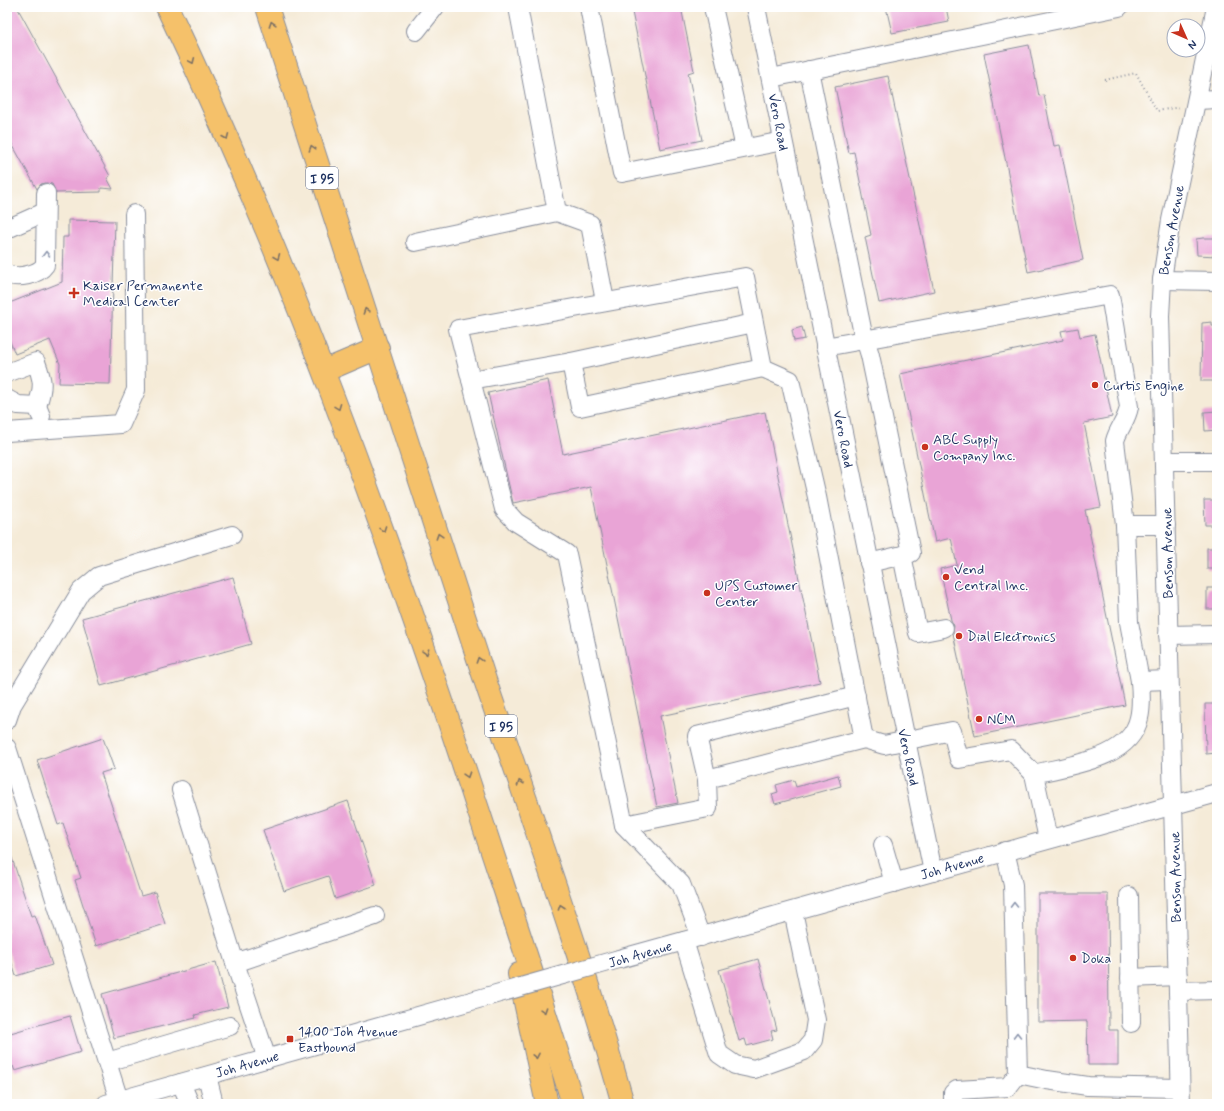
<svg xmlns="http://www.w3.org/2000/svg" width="1224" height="1111" font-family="Mynerve,sans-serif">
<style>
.building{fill:#e9a4d6}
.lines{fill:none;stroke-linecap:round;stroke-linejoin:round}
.minor-casing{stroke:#888d9b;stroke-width:20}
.highway-casing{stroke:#888d9b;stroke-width:24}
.path{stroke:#888d9b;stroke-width:2;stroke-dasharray:1 3;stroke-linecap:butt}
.minor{stroke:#fff;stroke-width:18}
.highway{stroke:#f5c16b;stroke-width:22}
.minor-bridge-casing{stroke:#888d9b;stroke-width:20;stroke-linecap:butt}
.minor-bridge{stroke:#fff;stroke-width:18}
.oneway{stroke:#7d7164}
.oneway2{stroke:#8d97ae}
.poi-dot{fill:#c8321e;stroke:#fff;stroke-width:1.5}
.labels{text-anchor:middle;stroke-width:3;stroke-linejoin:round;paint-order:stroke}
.shield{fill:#fff;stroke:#5f6d8e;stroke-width:1}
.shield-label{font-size:13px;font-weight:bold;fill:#1b2f5e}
.street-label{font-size:14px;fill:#1b2f5e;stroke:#fff}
.poi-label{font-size:14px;fill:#1b2f5e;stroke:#fff;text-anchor:start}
</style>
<rect width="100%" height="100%" fill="#fff"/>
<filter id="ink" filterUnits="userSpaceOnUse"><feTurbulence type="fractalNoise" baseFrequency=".025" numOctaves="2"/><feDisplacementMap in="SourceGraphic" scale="8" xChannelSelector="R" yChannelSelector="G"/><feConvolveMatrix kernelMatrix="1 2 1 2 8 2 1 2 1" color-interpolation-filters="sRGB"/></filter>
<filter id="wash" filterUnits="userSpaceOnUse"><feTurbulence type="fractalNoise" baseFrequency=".012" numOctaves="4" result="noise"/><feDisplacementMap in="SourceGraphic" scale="16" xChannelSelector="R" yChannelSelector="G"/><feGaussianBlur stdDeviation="0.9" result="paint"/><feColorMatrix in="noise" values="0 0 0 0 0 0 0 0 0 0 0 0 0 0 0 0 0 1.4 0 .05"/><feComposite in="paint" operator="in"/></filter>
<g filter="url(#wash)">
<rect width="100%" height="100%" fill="#f5ebd8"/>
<g id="blocks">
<g class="building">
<path d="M7,7H17L110,176L107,178L113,189L101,188V192L56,193L52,184L46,183L41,184L37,189L7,135Z"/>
<path d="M631,7H681L694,71L688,73L702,140L660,149Z"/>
<path d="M886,7H946L949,22L892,33Z"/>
<path d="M1029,45L1039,96L1044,95L1054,146L1060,145L1083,260L1028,272L984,54Z"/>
<path d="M888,76L934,291L879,303L865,237L871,235L854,152L849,153L835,87Z"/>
<path d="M68,220L115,221L110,384L59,383L60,364L50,340L15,354L7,334V304L62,282L63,237H68Z"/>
<path d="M1203,238H1217V256L1197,255L1196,239Z"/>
<path d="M1212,322V326H1216L1217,328V381H1201L1202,323Z"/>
<path d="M802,327L805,339L794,341L792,330Z"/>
<path d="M1078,328L1080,337L1095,334L1112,417L1084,423L1101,507L1085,510L1125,705L975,736L953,633L954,626L951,620L940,569L957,565L951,538L935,542L900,374L1063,340L1061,331Z"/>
<path d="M548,380L563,454L765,412L820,682L660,716L678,803L657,807L591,487L513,503L488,393Z"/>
<path d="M1217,411V430L1205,431L1204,412Z"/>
<path d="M1204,500H1217V525H1205Z"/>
<rect x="1207" y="548" width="10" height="21"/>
<path d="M233,577L251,644L101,686L82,618Z"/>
<rect x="1207" y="588" width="10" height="21"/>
<path d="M1205,704H1217V753L1206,754Z"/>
<path d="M103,738L114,769L101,773L141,896L155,892L165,924L96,946L75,880L81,878L63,823L58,825L37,760Z"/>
<path d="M838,775L841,786L775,804L772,794L778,792L776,785L794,780L796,787Z"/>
<path d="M348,801L376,885L335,899L328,876L284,891L263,830Z"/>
<path d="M7,849H9L31,916L35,915L52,965L16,976L7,948Z"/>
<path d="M1038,894H1108L1109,1030H1118V1065H1088L1087,1021L1038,1022Z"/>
<path d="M758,959L777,1030L771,1031L773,1039L747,1046L745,1039L739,1041L719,970Z"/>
<path d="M216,962L228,1007L195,1015L196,1018L114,1038L102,994Z"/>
<path d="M70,1016L81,1052L15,1071L13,1066L7,1067V1034Z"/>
</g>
</g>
</g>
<g filter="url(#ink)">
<use href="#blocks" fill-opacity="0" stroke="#888d9b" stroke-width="1"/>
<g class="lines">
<defs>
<g id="minor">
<path d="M518,7L557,212L590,224L605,301"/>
<path d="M589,7L622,173L783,141"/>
<path d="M713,7L745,148"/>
<path d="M756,7L933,872"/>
<path d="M416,31L435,7"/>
<path d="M809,70L862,329L870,355L911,553L869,563"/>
<path d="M771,78L1119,7"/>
<path d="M1197,100L1217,99"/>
<path d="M7,229L45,212"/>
<path d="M415,242L557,212"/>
<path d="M7,274C18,279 38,275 45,265L46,193"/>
<path d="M1162,280L1217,281"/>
<path d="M825,347L1110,295L1129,407C1127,420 1118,429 1115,441L1125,525"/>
<path d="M571,362L580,407L763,368"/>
<path d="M7,373L36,362C43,381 44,386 37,406"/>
<path d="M471,380L571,362L754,323"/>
<path d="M7,399L18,405L37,406L41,416"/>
<path d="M7,432L121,424L136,390L134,214"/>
<path d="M1165,461H1217"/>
<path d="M1166,525H1125L1129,622L1140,681L1169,680"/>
<path d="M902,555L918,633L944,628"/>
<path d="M1168,635L1217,634"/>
<path d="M7,720L12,705L81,591L99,576L232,535"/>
<path d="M7,748L119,1100"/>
<path d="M707,779L697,736L856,696"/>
<path d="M181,790L235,963L267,1059"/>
<path d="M624,825L708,808L707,779L864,739"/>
<path d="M1048,839L1034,774C1069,765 1130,760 1139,718C1142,706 1141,693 1140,681"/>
<path d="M883,845L894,883"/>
<path d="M1129,896L1131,1023"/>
<path d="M701,937L681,884L624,825L567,554L516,522L504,509L458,329L745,277L763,368L790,380L817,497L864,739L884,745L952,731L959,759L1011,750L1034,774"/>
<path d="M684,941L719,1054L735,1065L754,1069L804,1051L813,1040L816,1020L793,911"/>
<path d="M619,959L1217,793"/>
<path d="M235,963L375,916"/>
<path d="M1130,978L1178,976"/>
<path d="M1178,991L1217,990"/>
<path d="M107,1062L230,1026"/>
<path d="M1018,1074L1047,1080L1088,1086L1180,1088"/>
<path d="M207,1076L214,1104"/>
<path d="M181,1083L190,1104"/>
<path d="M106,1104L489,996"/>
<path d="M953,1104V1093L957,1090L1008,1087L1018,1074L1013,885L1005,851"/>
<path d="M1181,1104L1160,316L1162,280L1171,220L1216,7"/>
</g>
<g id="highway">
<path d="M167,7C288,260 384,524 472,791C506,895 542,999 573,1104"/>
<path d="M267,7C339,229 410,452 483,674C531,817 583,959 623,1104"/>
<path d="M324,371L378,348"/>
<path d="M519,974L547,1104"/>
</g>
</defs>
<use href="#minor" class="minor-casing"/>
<use href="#highway" class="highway-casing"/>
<path class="path" d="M1105,80L1136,73L1157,111L1180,107"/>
<use href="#minor" class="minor"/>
<use href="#highway" class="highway"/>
<defs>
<path id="minor-bridge" d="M489,996L619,959"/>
</defs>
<use href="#minor-bridge" class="minor-bridge-casing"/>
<use href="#minor-bridge" class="minor-bridge"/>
</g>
<defs><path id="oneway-chevron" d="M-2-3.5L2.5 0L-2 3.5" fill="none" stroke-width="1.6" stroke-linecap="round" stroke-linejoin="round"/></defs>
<g class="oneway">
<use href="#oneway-chevron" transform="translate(272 24) rotate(-108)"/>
<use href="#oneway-chevron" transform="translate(192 61) rotate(66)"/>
<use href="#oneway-chevron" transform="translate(226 137) rotate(67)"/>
<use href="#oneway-chevron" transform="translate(312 148) rotate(-108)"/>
<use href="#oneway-chevron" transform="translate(277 257) rotate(68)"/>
<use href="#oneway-chevron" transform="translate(366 311) rotate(-108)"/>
<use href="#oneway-chevron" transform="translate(338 407) rotate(69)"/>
<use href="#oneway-chevron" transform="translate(383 529) rotate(70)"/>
<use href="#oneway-chevron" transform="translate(439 536) rotate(-108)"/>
<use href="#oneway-chevron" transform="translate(426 652) rotate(72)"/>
<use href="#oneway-chevron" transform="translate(479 660) rotate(-108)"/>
<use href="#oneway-chevron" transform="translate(467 775) rotate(72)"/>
<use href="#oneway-chevron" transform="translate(520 783) rotate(-109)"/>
<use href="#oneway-chevron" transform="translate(561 907) rotate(-109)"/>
<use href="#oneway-chevron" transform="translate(544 1010) rotate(72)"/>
<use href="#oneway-chevron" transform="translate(536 1056) rotate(78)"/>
</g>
<g class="oneway2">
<use href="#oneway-chevron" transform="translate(46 254) rotate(-91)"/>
<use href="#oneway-chevron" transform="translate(1014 905) rotate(-91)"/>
<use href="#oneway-chevron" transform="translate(1017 1035) rotate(-91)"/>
</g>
</g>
<g class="poi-dot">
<path d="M72 287h4v4h4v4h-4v4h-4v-4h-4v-4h4z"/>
<circle cx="1095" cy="385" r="4"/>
<circle cx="925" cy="447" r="4"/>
<circle cx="946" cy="577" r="4"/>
<circle cx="707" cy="593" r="4"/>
<circle cx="959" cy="636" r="4"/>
<circle cx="979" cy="719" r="4"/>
<circle cx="1073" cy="958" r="4"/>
<rect x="286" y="1035" width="8" height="8" rx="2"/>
</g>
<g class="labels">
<g class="shield">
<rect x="306" y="167" width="32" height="22" rx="3"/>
<rect x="485" y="715" width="32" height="22" rx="3"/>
</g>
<g class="shield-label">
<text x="322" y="183">I 95</text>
<text x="501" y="731">I 95</text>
</g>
<g class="street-label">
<text transform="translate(779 122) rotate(79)" y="5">Vero Road</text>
<text transform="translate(1171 230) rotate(-80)" y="5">Benson Avenue</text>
<text transform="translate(844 439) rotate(79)" y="5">Vero Road</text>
<text transform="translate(1167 553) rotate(-91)" y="5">Benson Avenue</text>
<text transform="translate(909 757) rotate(78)" y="5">Vero Road</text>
<text transform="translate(952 866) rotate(-16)" y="5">Joh Avenue</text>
<text transform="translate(1175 877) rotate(-91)" y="5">Benson Avenue</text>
<text transform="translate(640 954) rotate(-16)" y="5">Joh Avenue</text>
<text transform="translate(247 1064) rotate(-16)" y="5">Joh Avenue</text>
</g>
<g class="poi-label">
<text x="83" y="290">Kaiser Permanente<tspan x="83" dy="16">Medical Center</tspan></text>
<text x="1103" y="390">Curtis Engine</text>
<text x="933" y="444">ABC Supply<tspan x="933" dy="16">Company Inc.</tspan></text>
<text x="954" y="574">Vend<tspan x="954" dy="16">Central Inc.</tspan></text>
<text x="715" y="590">UPS Customer<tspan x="715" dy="16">Center</tspan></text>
<text x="967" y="641">Dial Electronics</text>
<text x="987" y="724">NCM</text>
<text x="1081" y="963">Doka</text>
<text x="298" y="1036">1400 Joh Avenue<tspan x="298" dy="16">Eastbound</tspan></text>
</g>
</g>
<rect width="1224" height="1111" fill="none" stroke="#fff" stroke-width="24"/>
<g transform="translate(1186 38) rotate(135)"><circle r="19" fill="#ffffff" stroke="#a4acbf"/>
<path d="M0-3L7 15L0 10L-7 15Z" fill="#c8321e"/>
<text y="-6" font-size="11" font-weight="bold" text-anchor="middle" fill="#1b2f5e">N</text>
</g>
</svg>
